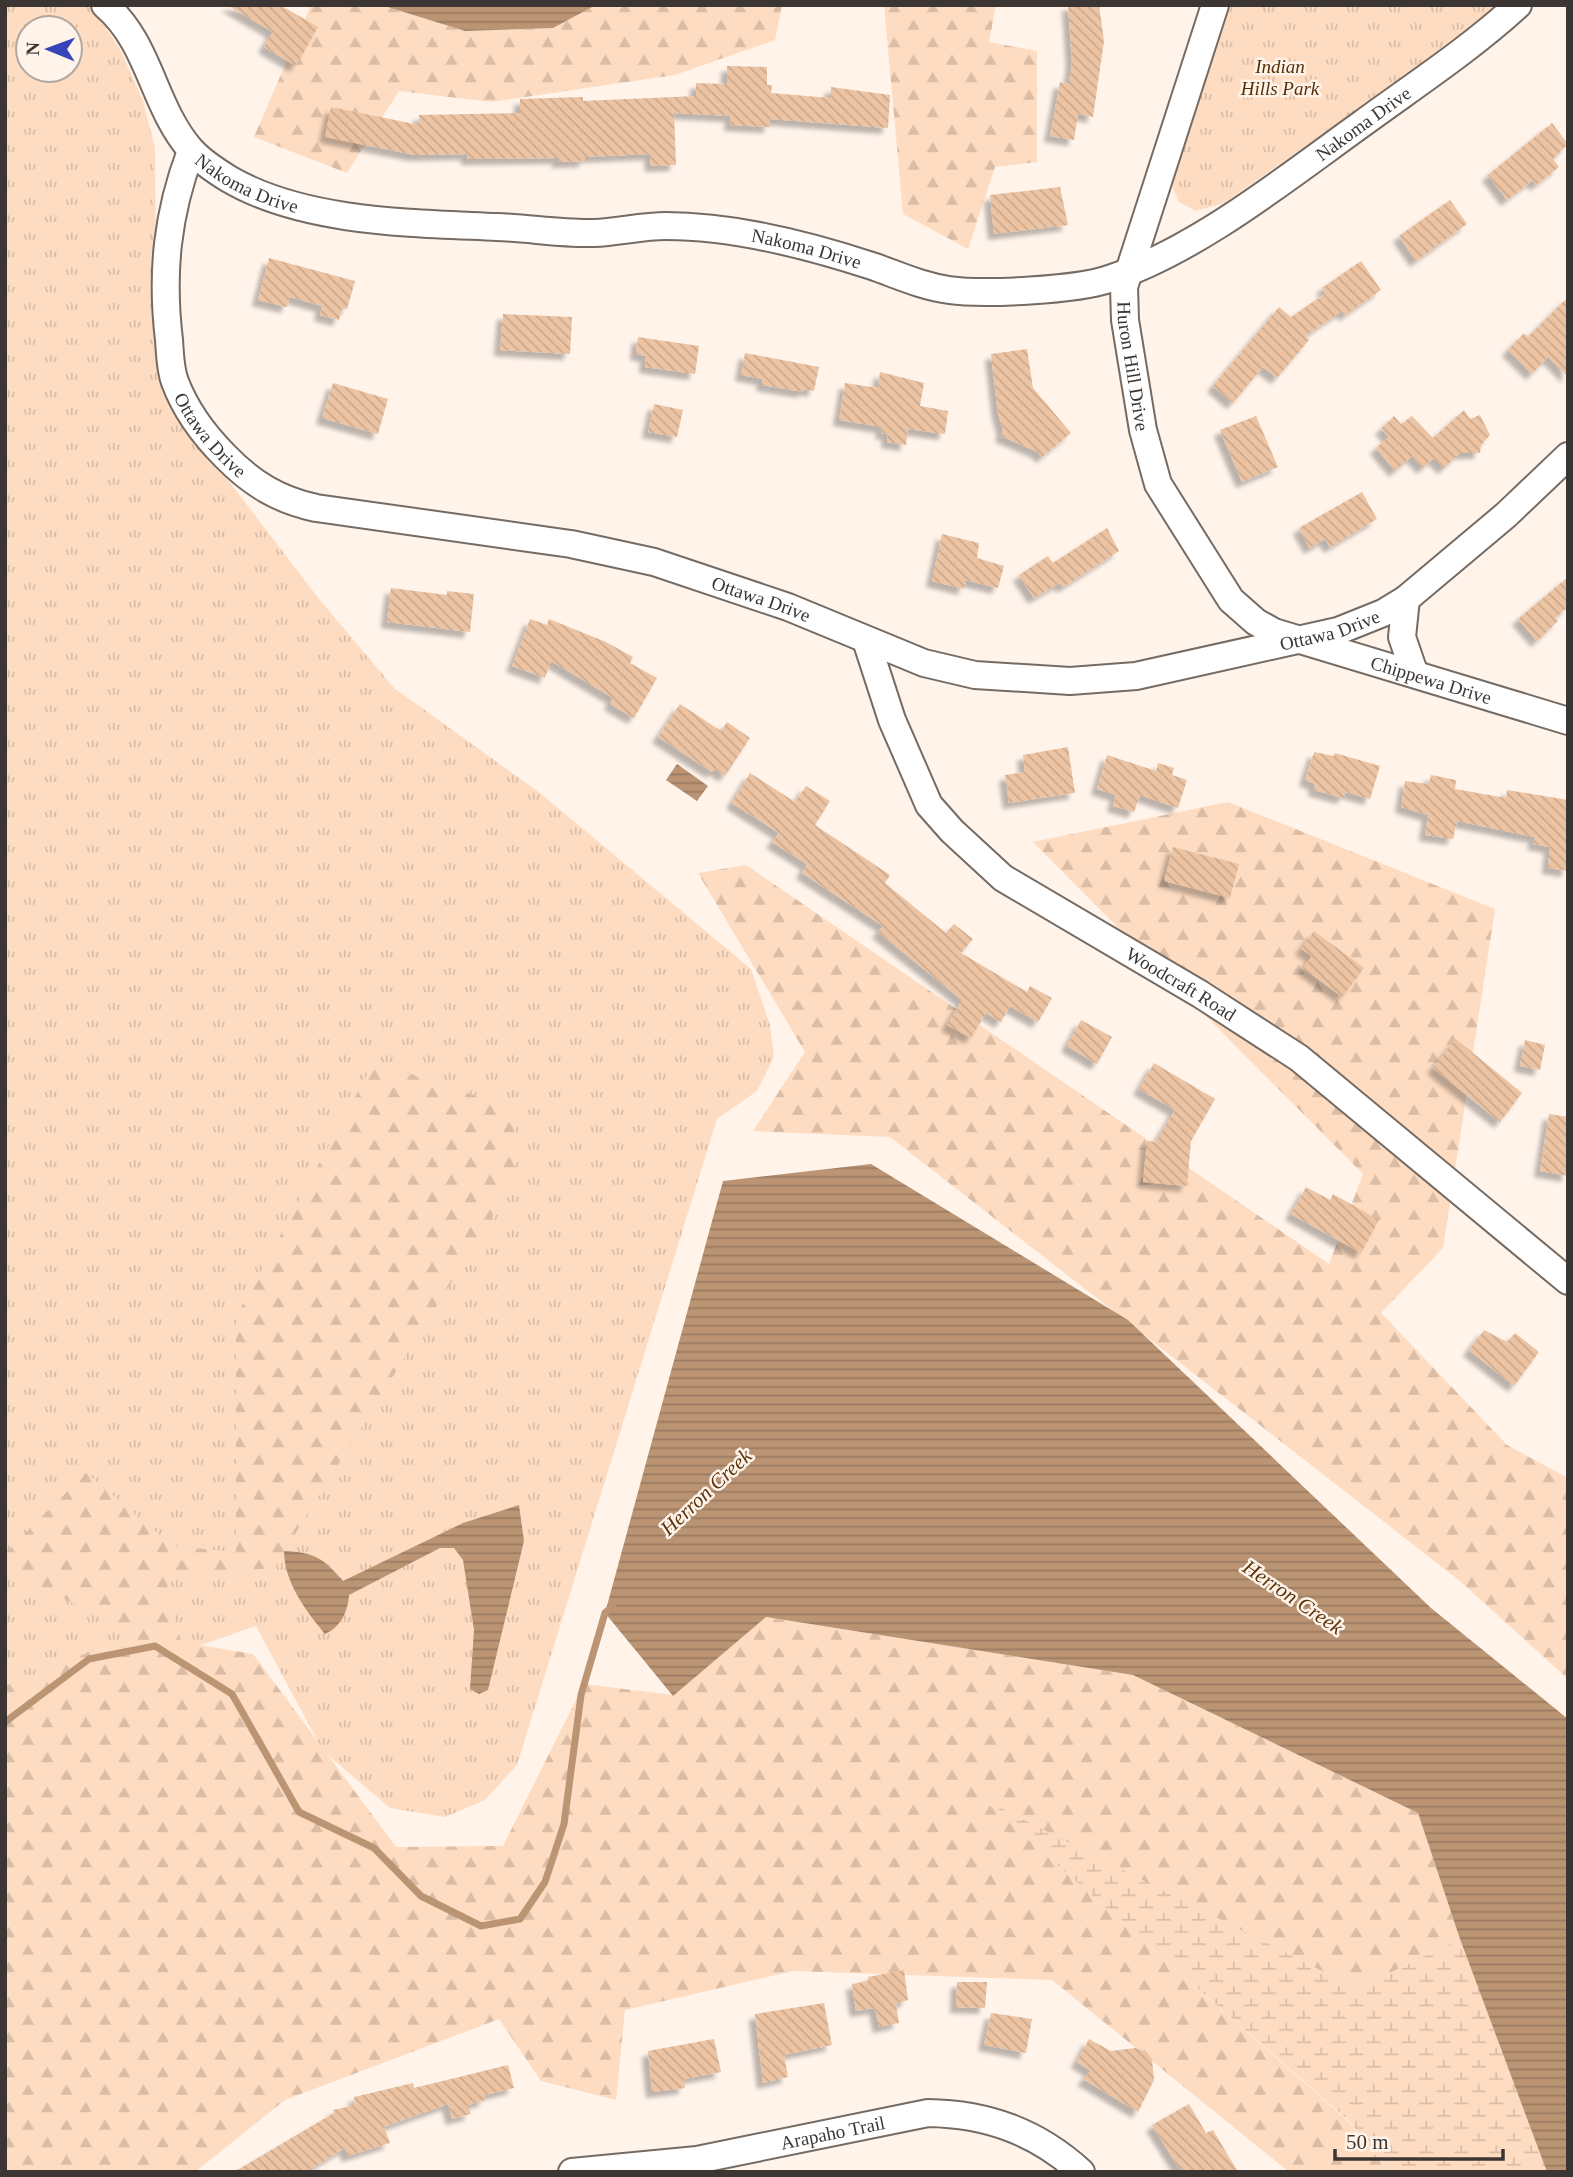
<svg xmlns="http://www.w3.org/2000/svg" width="1573" height="2177" font-family="'Times New Roman',serif">
<style>
.grass{fill:url(#grass-tufts);fill-rule:evenodd}
.forest{fill:url(#forest-firs)}
.wetland{fill:url(#wetland-marsh)}
.water{fill:url(#water-rules)}
.lines{fill:none;stroke-linecap:round;stroke-linejoin:round}
.stream{stroke:#bb9474;stroke-width:7}
.building{fill:url(#building-back-hatch);filter:url(#shadow)}
.minor-casing{stroke:#756b63;stroke-width:30}
.minor{stroke:#fff;stroke-width:26}
.labels{text-anchor:middle;stroke-width:5;stroke-linejoin:round;paint-order:stroke}
.park-label{font-size:19px;font-style:italic;fill:#563007;stroke:#fff3ea}
.street-label{font-size:19px;fill:#3b3633;stroke:#fff3ea}
.water-label{font-size:21px;font-style:italic;fill:#5a340c;stroke:#fff3ea}
</style>
<defs>
<pattern id="grass-tufts" width="24" height="20" patternUnits="userSpaceOnUse" patternTransform="scale(1.75)"><rect width="24" height="20" fill="#fedcc1"/><path d="M3 7l-1-3M5 7V3M7 7l1-3M15 17l-1-3M17 17v-4M19 17l1-3" fill="none" stroke="#dbbda6"/></pattern>
<pattern id="forest-firs" width="22" height="20" patternUnits="userSpaceOnUse" patternTransform="scale(1.75)"><rect width="22" height="20" fill="#fedcc1"/><path d="M5 1l3.5 6h-7zM16 11l3.5 6h-7z" fill="#dbbda6"/></pattern>
<pattern id="wetland-marsh" width="20" height="14" patternUnits="userSpaceOnUse" patternTransform="scale(1.75)"><rect width="20" height="14" fill="#fedcc1"/><path d="M1 5h8M5 5V1M11 12h8M15 12V8" fill="none" stroke="#dbbda6"/></pattern>
<pattern id="water-rules" width="6" height="5" patternUnits="userSpaceOnUse" patternTransform="scale(1.75)"><rect width="6" height="5" fill="#bb9474"/><path d="M0 2.5h6" fill="none" stroke="#997a60"/></pattern>
<pattern id="building-back-hatch" width="6" height="6" patternUnits="userSpaceOnUse" patternTransform="scale(1.75)"><rect width="6" height="6" fill="#edc4a3"/><path d="M-1 5l2 2M0 0l6 6M5-1l2 2" fill="none" stroke="#cca98d"/></pattern>
<filter id="shadow"><feDropShadow dx="-6" dy="6" stdDeviation="2" flood-color="#0004"/></filter>
</defs>
<rect width="100%" height="100%" fill="#fff3ea"/>
<g class="grass">
<path d="M5,5H85L94,10L121,51L143,101L155,148L156,328L179,416L319,599L394,688L540,793L751,969L770,1025L774,1057L757,1091L717,1119L517,1765L485,1800L445,1817L390,1808L323,1751L256,1626L5,1713ZM28,28H70V70H28Z"/>
<path d="M1229,5H1497L1402,78L1224,203L1196,211L1179,202L1170,181Z"/>
</g>
<g class="forest">
<path d="M311,5H381L465,31L553,28L596,5H782L775,40L675,75L491,102L399,91L347,173L254,137Z"/>
<path d="M884,5H996L989,42L1037,51V162L995,167L968,249L903,214Z"/>
<path d="M1228,802L1495,909L1443,1248L1381,1313L1507,1445L1568,1478V1679L1460,1581L890,1137L753,1131L805,1052L698,873L746,865L1329,1264L1363,1174L1033,842Z"/>
<path d="M374,1062L513,1108L516,1178L274,1568L165,1576L181,1642L253,1654L396,1847L503,1846L584,1684L673,1695L766,1617L1133,1675L1418,1813L1460,1939L1357,1989L984,1800L1348,2121L1390,2172H1289L1052,1980L793,1971L625,2010L616,2100L541,2081L499,2019L285,2100L195,2172H5V1686L132,1635L5,1567V1553L86,1473L173,1546L236,1552V1317Z"/>
</g>
<path class="wetland" d="M981,1798L1357,1989L1460,1939L1547,2172H1390L1348,2120Z"/>
<g class="water">
<path d="M381,5H596L553,28L465,31Z"/>
<path d="M677,764L708,786L697,801L666,780Z"/>
<path d="M871,1164L1128,1320L1431,1608L1568,1719V2172H1547L1460,1939L1418,1813L1133,1675L766,1617L673,1696L605,1613L723,1181Z"/>
<path d="M519,1505L524,1541L488,1690L479,1694L470,1689L474,1630L463,1560L454,1548H440L349,1595C348,1611 341,1627 325,1634C306,1611 284,1582 284,1551C315,1552 324,1559 343,1581L463,1523Z"/>
</g>
<g class="lines">
<path class="stream" d="M5,1722L89,1659L155,1646L232,1694L299,1812L374,1848L421,1896L481,1926L520,1919L545,1882L564,1824L581,1695L605,1613L613,1606"/>
</g>
<g class="building">
<path d="M227,5H280L318,27L296,66L264,47L273,32Z"/>
<path d="M1068,5H1099L1104,41L1093,117L1078,114L1074,140L1050,136L1060,82L1069,84L1072,61Z"/>
<path d="M727,66L767,67V85H772L771,93L830,98L831,87L890,95L888,128L770,119V127L730,125L731,116L674,113L676,165L651,166L650,154L585,157V161L558,162V158L467,159V154L415,155L325,137L331,107L419,125V115L520,113V99L583,97V101L696,96V83L727,84Z"/>
<path d="M1552,123L1568,144L1553,159L1559,167L1536,185L1533,180L1507,200L1488,175Z"/>
<path d="M1060,187L1068,225L994,234L990,195Z"/>
<path d="M1450,200L1467,224L1416,261L1399,236Z"/>
<path d="M269,258L355,281L347,309L342,308L339,320L320,315L322,306L290,297L287,307L258,300Z"/>
<path d="M1361,261L1381,290L1345,315L1342,311L1305,336L1309,340L1277,378L1263,367L1233,403L1213,386L1279,307L1291,317L1326,293L1322,288Z"/>
<path d="M1568,297V377L1548,357L1532,374L1508,350L1524,333L1528,337Z"/>
<path d="M503,314L572,317L570,354L500,350Z"/>
<path d="M638,337L699,346L695,374L645,367L646,356L636,354Z"/>
<path d="M1027,349L1033,388L1071,433L1042,457L1038,452L1001,436L1003,430L998,413L991,354Z"/>
<path d="M745,353L819,367L814,391L804,389V392L762,385L763,379L741,375Z"/>
<path d="M880,372L924,383L920,406L948,411L945,434L908,429L906,445L887,442L888,434L881,433L882,427L839,420L845,383L878,388Z"/>
<path d="M333,383L388,399L378,434L322,418Z"/>
<path d="M654,404L683,410L677,437L648,432Z"/>
<path d="M1464,410L1470,419L1480,415L1490,435L1481,445L1480,453H1460L1444,468L1434,458L1423,468L1412,456L1395,471L1376,448L1389,437L1381,429L1394,416L1401,424L1412,416L1433,438Z"/>
<path d="M1256,416L1278,467L1242,482L1220,430Z"/>
<path d="M1362,492L1377,519L1330,547L1325,539L1310,548L1299,528Z"/>
<path d="M1107,528L1119,551L1063,587L1060,583L1034,598L1019,575L1048,556L1053,563Z"/>
<path d="M942,534L979,543L977,558L1004,566L998,588L966,580L964,589L932,581Z"/>
<path d="M1568,577V607L1555,618L1558,621L1537,641L1518,619Z"/>
<path d="M391,588L447,595V591L474,594L470,632L387,622Z"/>
<path d="M530,619L547,625L549,619L606,642L633,657L630,663L657,678L634,718L610,704L613,698L551,661L545,678L512,666Z"/>
<path d="M680,704L721,731L727,722L750,738L725,776L715,769L712,772L658,737Z"/>
<path d="M1068,747L1075,793L1009,803L1005,775L1025,772L1023,755Z"/>
<path d="M1314,752L1334,756L1335,753L1380,766L1370,799L1346,792L1343,798L1314,790L1315,784L1305,780Z"/>
<path d="M1107,755L1156,771L1158,763L1174,768L1172,775L1187,780L1178,808L1140,795L1134,812L1113,806L1116,795L1097,789Z"/>
<path d="M750,773L795,802L806,786L830,801L815,825L890,875L885,883L946,933L954,924L973,939L961,953L1027,992L1030,986L1052,998L1038,1022L1010,1006L1001,1022L986,1013L971,1038L947,1025L962,1000L878,932L883,926L802,873L807,864L772,842L779,833L732,803Z"/>
<path d="M1431,775L1456,780L1455,789L1506,798L1507,790L1568,800V871L1548,868L1550,847L1533,844L1535,837L1457,821L1453,839L1425,835L1428,815L1401,807L1405,781L1429,784Z"/>
<path d="M1173,847L1239,864L1230,898L1164,881Z"/>
<path d="M1314,931L1364,968L1342,997L1303,968L1312,956L1301,949Z"/>
<path d="M1081,1020L1112,1037L1097,1064L1067,1046Z"/>
<path d="M1456,1039L1522,1093L1500,1122L1433,1068Z"/>
<path d="M1525,1040L1545,1045L1540,1070L1520,1066Z"/>
<path d="M1154,1063L1215,1099L1191,1141L1187,1186L1143,1182L1147,1141L1156,1142L1175,1110L1139,1089Z"/>
<path d="M1549,1114L1568,1117V1176L1540,1171Z"/>
<path d="M1306,1187L1330,1200L1333,1194L1379,1220L1361,1253L1291,1214Z"/>
<path d="M1484,1330L1507,1342L1515,1333L1539,1352L1514,1386L1469,1350Z"/>
<path d="M904,1970L908,2000L896,2004L899,2023L879,2027L875,2008L856,2011L852,1984L868,1981V1977Z"/>
<path d="M957,1982H987L985,2008L956,2007Z"/>
<path d="M824,2003L832,2045L784,2055L788,2077L763,2083L755,2014Z"/>
<path d="M991,2013L1032,2019L1026,2053L984,2045Z"/>
<path d="M714,2039L721,2072L684,2079L685,2088L652,2092L648,2051Z"/>
<path d="M1089,2039L1111,2051L1135,2048L1147,2052L1152,2059L1154,2080L1138,2112L1083,2079L1091,2071L1077,2062Z"/>
<path d="M508,2065L514,2088L485,2095V2100L468,2105L471,2114L452,2119L448,2104L384,2127L390,2143L348,2156L345,2148L306,2172H234L334,2113L333,2110L355,2105L354,2097L413,2083L414,2088Z"/>
<path d="M1189,2104L1206,2133L1213,2130L1238,2172H1189L1179,2168L1152,2125Z"/>
</g>
<g class="lines">
<defs>
<g id="minor">
<path id="s1" d="M105,5C150,43 153,107 191,150C201,161 216,171 229,179C304,223 413,223 497,227C529,228 562,234 594,233C618,232 642,226 666,226C734,226 808,245 872,266C898,275 921,286 949,290C984,295 1077,290 1109,279C1196,251 1289,176 1363,123C1415,85 1470,49 1518,5"/>
<path id="s2" d="M1215,5L1124,287L1125,320L1143,430L1158,484L1231,600L1256,622L1274,632L1568,721"/>
<path id="s3" d="M191,151C167,214 161,273 169,340C170,353 170,369 175,382C186,411 204,435 225,456C252,484 279,500 316,508L571,544L654,562L788,607L924,663L975,675L1070,681L1136,676L1338,631L1383,613L1406,599L1506,515L1568,456"/>
<path d="M1406,599L1402,637L1414,672"/>
<path id="s4" d="M866,640L892,720L929,805L952,831L1003,878L1200,994L1299,1058L1568,1281"/>
<path id="s5" d="M572,2172L697,2160L928,2113C988,2114 1037,2132 1081,2172"/>
</g>
</defs>
<use href="#minor" class="minor-casing"/>
<use href="#minor" class="minor"/>
</g>
<g class="labels">
<g class="park-label">
<text x="1280" y="73">Indian<tspan x="1280" dy="22">Hills Park</tspan></text>
</g>
<g class="street-label">
<text dy="7" stroke="none"><textPath href="#s1" startOffset="1414">Nakoma Drive</textPath></text>
<text dy="7" stroke="none"><textPath href="#s1" startOffset="236">Nakoma Drive</textPath></text>
<text dy="7" stroke="none"><textPath href="#s1" startOffset="805">Nakoma Drive</textPath></text>
<text dy="7" stroke="none"><textPath href="#s2" startOffset="376">Huron Hill Drive</textPath></text>
<text dy="7" stroke="none"><textPath href="#s3" startOffset="299">Ottawa Drive</textPath></text>
<text dy="7" stroke="none"><textPath href="#s3" startOffset="887">Ottawa Drive</textPath></text>
<text dy="7" stroke="none"><textPath href="#s3" startOffset="1475">Ottawa Drive</textPath></text>
<text dy="7" stroke="none"><textPath href="#s2" startOffset="852">Chippewa Drive</textPath></text>
<text dy="7" stroke="none"><textPath href="#s4" startOffset="488">Woodcraft Road</textPath></text>
<text dy="7" stroke="none"><textPath href="#s5" startOffset="264">Arapaho Trail</textPath></text>
</g>
<g class="water-label">
<text transform="translate(706 1492) rotate(-43)" y="7">Herron Creek</text>
<text transform="translate(1293 1597) rotate(34)" y="7">Herron Creek</text>
</g>
</g>
<rect width="1573" height="2177" fill="none" stroke="#3b3633" stroke-width="14"/>
<g transform="translate(49 49) rotate(271)"><circle r="33" fill="#fff3ea" stroke="#b1a7a1" stroke-width="2"/>
<path d="M0-5L12 26L0 18L-12 26Z" fill="#3646b9"/>
<text y="-10" font-size="19" font-weight="bold" text-anchor="middle" fill="#3b3633">N</text>
</g>
<path d="M1335 2149v10h168v-10" fill="none" stroke="#3b3633" stroke-width="3.5"/>
<text x="1346" y="2149" font-size="21" fill="#3b3633" stroke="#fff3ea" stroke-width="5" paint-order="stroke">50 m</text>
</svg>
